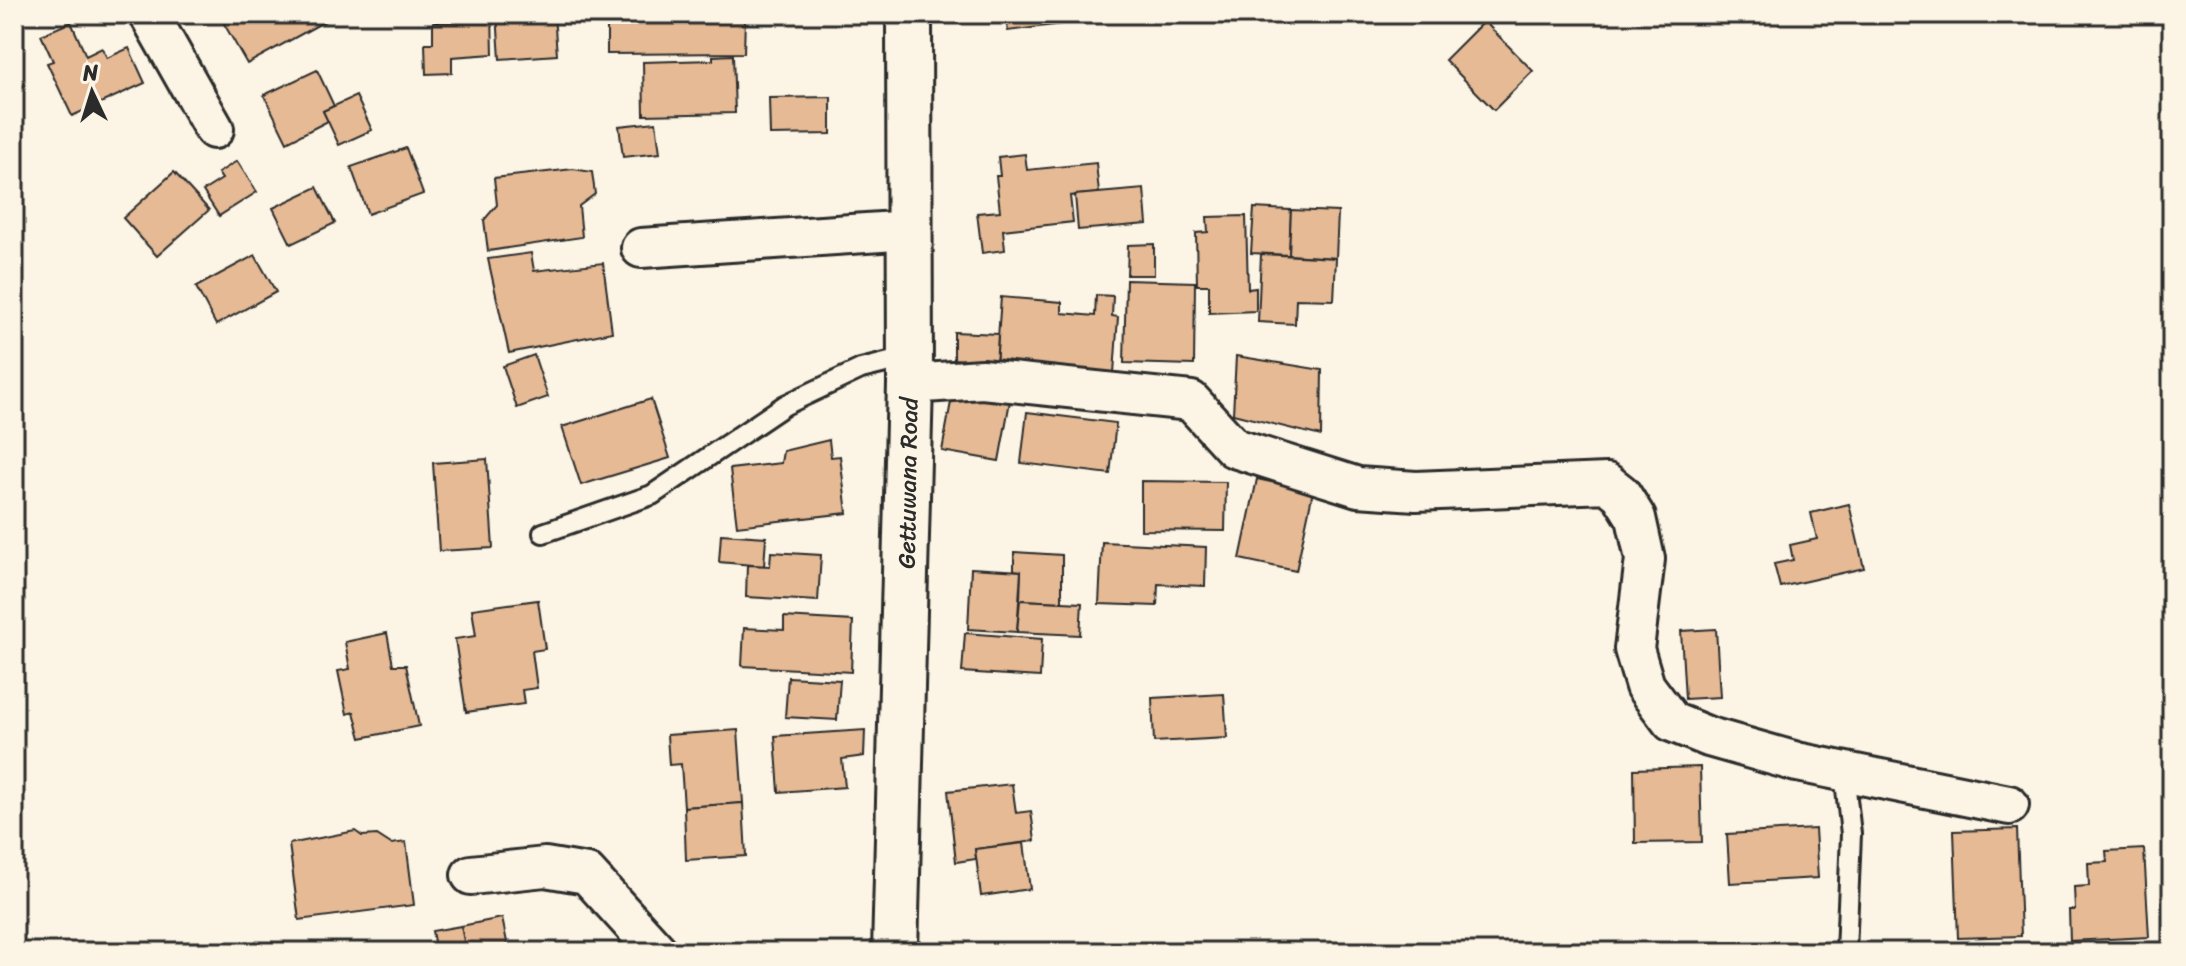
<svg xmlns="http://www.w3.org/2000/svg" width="2186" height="966" font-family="Sriracha,sans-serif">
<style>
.building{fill:#e5ba95;stroke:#2b2b2b;stroke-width:2}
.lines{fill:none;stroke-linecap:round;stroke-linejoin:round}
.service-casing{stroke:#2b2b2b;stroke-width:24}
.minor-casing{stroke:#2b2b2b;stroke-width:44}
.primary-casing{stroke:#2b2b2b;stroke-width:50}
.service{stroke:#fcf5e5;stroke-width:18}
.minor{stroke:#fcf5e5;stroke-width:38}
.primary{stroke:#fcf5e5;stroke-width:44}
.labels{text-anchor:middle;stroke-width:6;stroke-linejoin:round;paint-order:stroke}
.street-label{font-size:24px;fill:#2b2b2b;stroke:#fcf5e5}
</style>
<rect width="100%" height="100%" fill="#fcf5e5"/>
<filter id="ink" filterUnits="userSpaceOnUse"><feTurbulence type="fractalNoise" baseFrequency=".0125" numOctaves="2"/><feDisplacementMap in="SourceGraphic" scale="16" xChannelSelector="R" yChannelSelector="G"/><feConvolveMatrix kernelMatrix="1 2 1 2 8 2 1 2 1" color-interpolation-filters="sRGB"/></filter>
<g filter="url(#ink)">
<g class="building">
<path d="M238,14H338L247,64L223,22Z"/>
<path d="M456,14H492L493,54L452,57V73L426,74L425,43H433V22H456Z"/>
<path d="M497,14H554L557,55L500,59Z"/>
<path d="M632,14H660V18L745,17L744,53L607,54V20H631Z"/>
<path d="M1006,14H1062L1063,24L1008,31Z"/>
<path d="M1062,14H1110L1111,17L1063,24Z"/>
<path d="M1484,21L1533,71L1494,110L1445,60Z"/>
<path d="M71,22L86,56L102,48L107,58L129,48L145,83L72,116L47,63L53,61L41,35Z"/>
<path d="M733,55L735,113L644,115L643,62L713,60V56Z"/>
<path d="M317,70L334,106L323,111L328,121L287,142L264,95Z"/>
<path d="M356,96L372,130L339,145L323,111Z"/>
<path d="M831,97V134L770,135L769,98Z"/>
<path d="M656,122L660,153L623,157L619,126Z"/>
<path d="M406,148L423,194L368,214L351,167Z"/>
<path d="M1025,154L1027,170L1096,163L1099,193L1070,196L1073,222L1003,230L1005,250L982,253L977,213L1000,211L996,176H1000L998,157Z"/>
<path d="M237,161L257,192L219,216L203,191L222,179L218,173Z"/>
<path d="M573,169L592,172L595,194L579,206L582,237L488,251L484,220L497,205L494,178Z"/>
<path d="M174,172L209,210L157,256L123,218Z"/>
<path d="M317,187L335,223L291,244L273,208Z"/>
<path d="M1144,189L1147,224L1078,230L1075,195Z"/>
<path d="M1254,208L1291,210L1289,255L1251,253Z"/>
<path d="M1291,210L1338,212L1336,258L1289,255Z"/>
<path d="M1246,216L1248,289L1256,288V311L1209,313V285H1197L1196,233L1208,232L1207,217Z"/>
<path d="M1154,244V275H1127L1128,245Z"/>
<path d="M531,253L534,271L603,263L612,332L509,353L488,259Z"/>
<path d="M1261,254L1336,258L1334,300L1296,299L1295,324L1258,322Z"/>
<path d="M255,255L276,292L216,325L196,287Z"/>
<path d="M1126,280L1195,282L1194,365L1124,363Z"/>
<path d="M1096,295L1113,296L1112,316L1118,317L1114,373L996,365L1001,297L1062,302V313L1095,316Z"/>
<path d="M954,332L998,334L996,365L954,359Z"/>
<path d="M534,355L548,397L517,408L503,366Z"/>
<path d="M1236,356L1322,370L1321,436L1233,414Z"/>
<path d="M953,391L1010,401L999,461L942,451Z"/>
<path d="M651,399L670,458L581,485L562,427Z"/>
<path d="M1027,412L1116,423L1110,474L1021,463Z"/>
<path d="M829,440L831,457L840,456L847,513L737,526L730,469L781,463L783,451Z"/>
<path d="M487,459L493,548L439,551L433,463Z"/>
<path d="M1257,479L1313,491L1296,571L1240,559Z"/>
<path d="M1141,481L1226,482L1225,531L1141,530Z"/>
<path d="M1849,504L1864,568L1780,587L1774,564L1793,560L1790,545L1817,539L1811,513Z"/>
<path d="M721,534L766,537L764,566L719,562Z"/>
<path d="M1102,542L1206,547L1205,586L1158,584L1157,606L1099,604Z"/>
<path d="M771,552L821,555L818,601L746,597L747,565L770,566Z"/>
<path d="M1014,552L1062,555V602L1020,600L1021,571L1014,570Z"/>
<path d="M971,568L1021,571L1017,632L968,629Z"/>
<path d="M538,600L545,649L532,651L537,688L522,690L524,704L466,712L455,639L476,636L472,609Z"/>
<path d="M1020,600L1082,603L1080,635L1017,632Z"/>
<path d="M784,617L853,621L851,672L742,666L744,628L784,630Z"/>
<path d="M1716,629L1720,697L1685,699L1681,631Z"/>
<path d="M387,633L393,665H406L419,726L361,738L354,712L347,714L338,671L350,669L345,642Z"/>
<path d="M965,633L1042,639L1040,677L962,672Z"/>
<path d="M788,677L840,680L837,720L785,717Z"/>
<path d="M1224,694L1227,738L1154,742L1152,698Z"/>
<path d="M738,730L743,803L684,807L681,764L669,765L667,735Z"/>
<path d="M865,730L864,756L842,759L845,787L779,792L775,736Z"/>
<path d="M1700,767L1702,842L1635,843L1634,769Z"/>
<path d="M1012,784L1016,813L1031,811L1035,841L975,849L976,859L956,862L948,791Z"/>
<path d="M743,803L746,856L686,860L684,807Z"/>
<path d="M1815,829L1818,878L1730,883L1727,834Z"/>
<path d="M2017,829L2021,936L1958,938L1954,831Z"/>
<path d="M355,831L362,836L377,835L391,844L406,842L414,905L299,920L289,844Z"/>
<path d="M1024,843L1030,889L981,896L975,849Z"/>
<path d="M2144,849L2149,937L2070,941L2069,910H2075L2074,887L2089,886L2088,863L2107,862L2106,851Z"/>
<path d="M502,918L509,952H466L461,926Z"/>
<path d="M461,926L466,952H436L432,931Z"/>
</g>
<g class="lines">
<defs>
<g id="service">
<path d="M543,533L652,495L785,405L861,369L910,357"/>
<path d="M1844,772L1851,834L1846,952"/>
</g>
<g id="minor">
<path d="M149,14L214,129"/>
<path d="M641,248L911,230"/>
<path d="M910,384L982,379L1191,401L1234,448L1358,487L1416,491L1607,483L1621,494L1636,518L1645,559L1634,649L1645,686L1672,722L1709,737L1797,762L2009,805"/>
<path d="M471,875L545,867L587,874L658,952"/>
</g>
<path id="primary" d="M895,952L910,384L909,14"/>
</defs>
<use href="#service" class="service-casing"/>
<use href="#minor" class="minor-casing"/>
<use href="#primary" class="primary-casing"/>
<use href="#service" class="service"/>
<use href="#minor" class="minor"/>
<use href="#primary" class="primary"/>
</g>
</g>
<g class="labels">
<g class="street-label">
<text transform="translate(908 483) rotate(-89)" y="8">Gettuwana Road</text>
</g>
</g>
<rect width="2186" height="966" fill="none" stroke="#fcf5e5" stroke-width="48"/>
<rect x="24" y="24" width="2138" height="918" fill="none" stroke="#2b2b2b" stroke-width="3" filter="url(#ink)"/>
<g transform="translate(92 92) rotate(356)" stroke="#fcf5e5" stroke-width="6" paint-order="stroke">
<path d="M0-6L14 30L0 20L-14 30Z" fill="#2b2b2b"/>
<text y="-12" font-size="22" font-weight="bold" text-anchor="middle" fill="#2b2b2b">N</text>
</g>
</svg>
